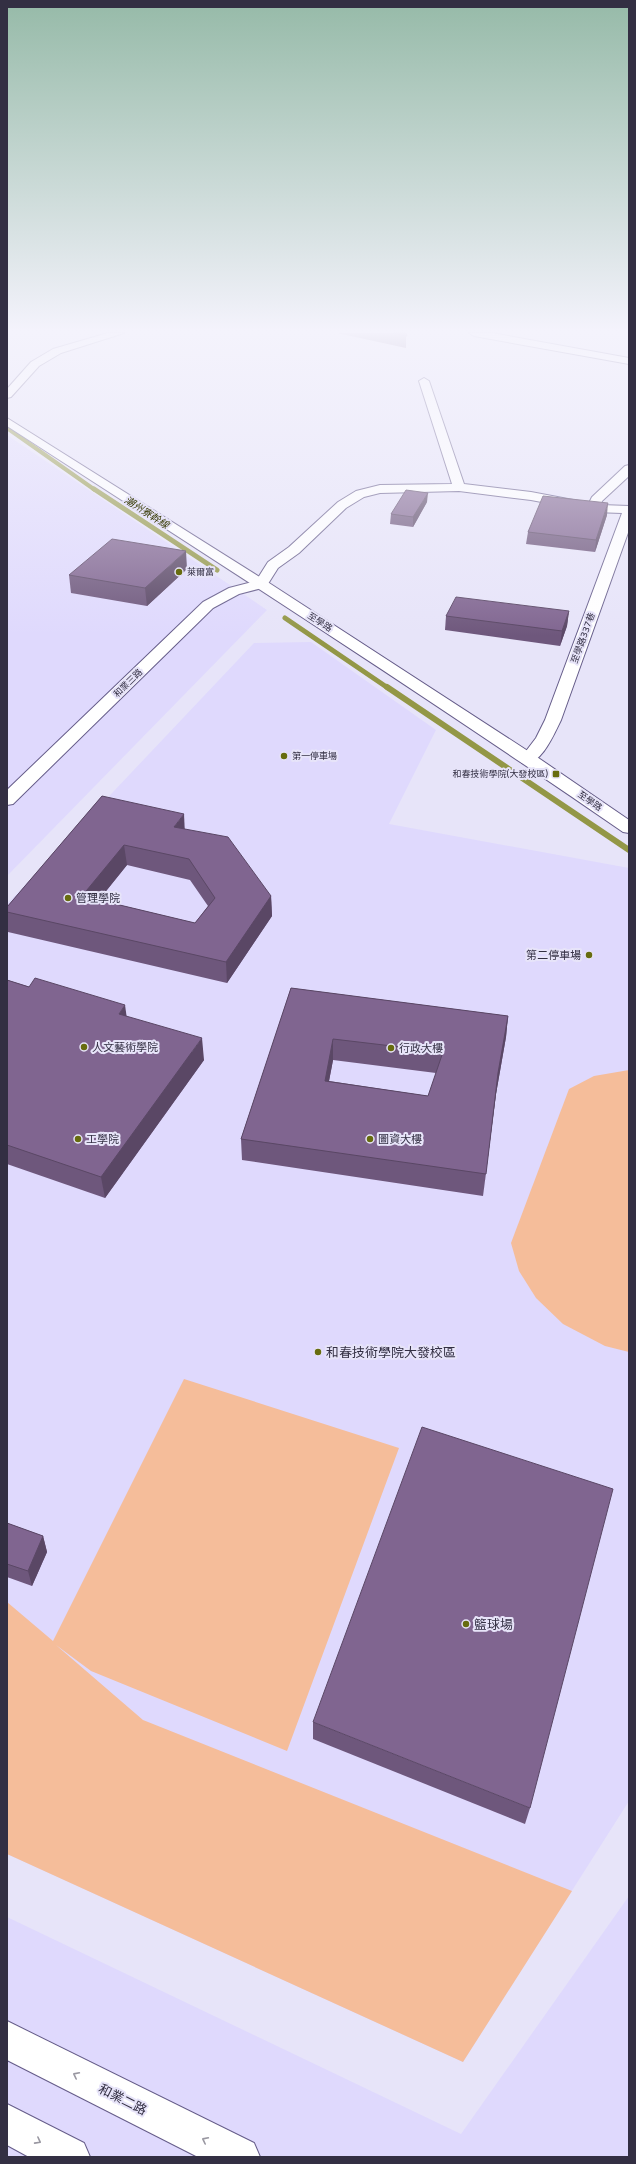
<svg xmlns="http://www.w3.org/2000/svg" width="636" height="2164" font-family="'Varela Round','Noto Sans TC',sans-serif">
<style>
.built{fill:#dfd9fd}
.green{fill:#f5bd9a}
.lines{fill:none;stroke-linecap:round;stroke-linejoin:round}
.stream-far2{stroke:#939746;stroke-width:4}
.stream-far1{stroke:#939746;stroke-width:5}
.stream{stroke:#939746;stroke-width:6}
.minor-casing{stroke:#655c89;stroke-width:2}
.tertiary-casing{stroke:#655c89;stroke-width:2}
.minor{fill:#fff;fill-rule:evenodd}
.tertiary{fill:#fff;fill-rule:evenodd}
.wall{fill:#6e577c;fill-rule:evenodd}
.shaded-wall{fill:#5a4765}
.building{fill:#806590;stroke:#5a4765;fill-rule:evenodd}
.oneway{stroke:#9997a1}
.poi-dot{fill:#676c0f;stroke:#e7e4f9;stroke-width:1.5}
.labels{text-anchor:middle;stroke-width:4;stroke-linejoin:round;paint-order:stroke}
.far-poi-label{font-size:9px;fill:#332f43;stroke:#e7e4f9;text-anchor:start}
.far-street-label{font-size:9px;fill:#332f43;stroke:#e7e4f9}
.far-water-label{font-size:10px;font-style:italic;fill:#3a3d08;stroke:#e7e4f9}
.poi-label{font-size:11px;fill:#332f43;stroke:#e7e4f9;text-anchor:start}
.near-poi-label{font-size:13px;fill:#332f43;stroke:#e7e4f9;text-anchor:start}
.near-street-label{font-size:13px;fill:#332f43;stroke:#e7e4f9}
</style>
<rect width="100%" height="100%" fill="#e7e4f9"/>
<g class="built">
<path d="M7,435L267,610L7,876Z"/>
<path d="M311,642L436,730L389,824L629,868V1801L463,2062L7,1854V904L254,643Z"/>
<path d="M629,1896V2157H7V1917L461,2134Z"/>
</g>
<g class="green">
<path d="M629,1070V1352L605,1346L563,1324L536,1298L519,1271L511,1243L569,1089L594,1076Z"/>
<path d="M184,1379L399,1448L287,1751L91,1671L56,1645L143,1720L572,1891L463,2062L7,1854V1602L53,1641Z"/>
</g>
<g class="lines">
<path class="stream-far2" d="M7,428L95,490"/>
<g class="stream-far1">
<path d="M94,489L217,570"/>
<path d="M285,618L388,688"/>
</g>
<path class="stream" d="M387,687L629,850"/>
<defs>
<g id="minor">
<path d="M108,333H124L61,353L39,366L11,397L7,398V389L31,362L53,349Z"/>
<path d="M469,333H492L629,358V364L474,336Z"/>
<path d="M424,378L429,381L464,484L531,492L589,503L592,497L625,466L629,465V476L602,501L601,505L629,506V530L561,720C554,734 541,767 522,763L520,759L536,738L545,720L622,513L594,512L531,500L459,491L380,493L364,497L346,508L299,553L278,568L266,587L239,594L213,608L13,804L7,805V790L203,602L229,588L256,581L268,562L289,547L338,502L356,491L380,485L452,484L419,381Z"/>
<path d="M7,2021L254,2143L260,2157H198L7,2060Z"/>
<path d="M7,2104L84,2143L90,2157H29L7,2145Z"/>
</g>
<path id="tertiary" d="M7,418L266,581L534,755L629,820V833L623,832C420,692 213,559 7,426Z"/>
</defs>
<use href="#minor" class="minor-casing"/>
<use href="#tertiary" class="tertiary-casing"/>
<use href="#minor" class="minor"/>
<use href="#tertiary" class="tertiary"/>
</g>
<g class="wall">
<path d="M337,333H406V348Z"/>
<path d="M427,502L413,527L390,524L391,514Z"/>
<path d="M607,515L595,552L526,544L528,532Z"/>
<path d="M187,569L147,606L71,593L69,575Z"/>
<path d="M569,611L567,626L560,646L445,630L446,616Z"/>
<path d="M102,796L185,829L271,896L272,916L227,983L8,932L7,907ZM127,865L190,880L208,906L195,923L99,900Z"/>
<path d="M7,980L126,1016L204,1060L105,1198L7,1164Z"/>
<path d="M291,988L508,1016L506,1037L496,1094L483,1196L242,1160L241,1139ZM333,1060L436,1073L428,1096L329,1081Z"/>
<path d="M7,1523L43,1536L47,1552L32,1586L7,1577Z"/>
<path d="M313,1722L530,1808L525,1824L313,1739Z"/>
</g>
<g class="shaded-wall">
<path d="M428,493L427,502L413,527V517Z"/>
<path d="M608,503L607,515L595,552L596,540Z"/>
<path d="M186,551L187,569L147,606L145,588Z"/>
<path d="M569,611L567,626L560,646L562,631Z"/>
<path d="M184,814L185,835L174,827Z"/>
<path d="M124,845L127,865L85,917L82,896Z"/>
<path d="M271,896L272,916L227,983L226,962Z"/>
<path d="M125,1005L128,1026L119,1014Z"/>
<path d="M508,1016L506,1037L496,1094L483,1196L498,1073Z"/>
<path d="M202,1038L204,1060L105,1198L101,1177Z"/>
<path d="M333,1039V1060L325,1102V1081Z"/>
<path d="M43,1536L47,1552L32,1586L28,1571Z"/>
</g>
<g class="building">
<path d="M393,333H406L407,336Z"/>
<path d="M406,490L428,493L413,517L391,514Z"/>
<path d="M543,496L608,503L596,540L528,532Z"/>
<path d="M112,539L186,551L145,588L69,575Z"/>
<path d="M456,597L569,611L562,631L446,616Z"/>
<path d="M102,796L184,814L174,827L228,837L271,896L226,962L7,912V907ZM124,845L189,859L215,898L195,923L82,896Z"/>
<path d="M35,978L125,1005L119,1014L202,1038L101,1177L7,1145V980L29,987Z"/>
<path d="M291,988L508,1016L498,1073L486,1174L241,1139ZM333,1039L443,1052L428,1096L325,1081Z"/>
<path d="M422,1427L613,1489L530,1808L313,1722Z"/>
<path d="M7,1523L43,1536L28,1571L7,1564Z"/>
</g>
<defs><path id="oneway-chevron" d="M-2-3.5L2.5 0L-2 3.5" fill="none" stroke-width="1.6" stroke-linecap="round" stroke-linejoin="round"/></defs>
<g class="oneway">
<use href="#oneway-chevron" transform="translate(76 2075) rotate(-153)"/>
<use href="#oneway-chevron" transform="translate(205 2140) rotate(-153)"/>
<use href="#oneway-chevron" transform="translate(38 2141) rotate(28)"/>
</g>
<linearGradient id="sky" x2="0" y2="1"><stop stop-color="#96baa8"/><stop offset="0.52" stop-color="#f4f3fc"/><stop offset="1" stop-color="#f4f3fc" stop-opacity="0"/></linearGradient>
<rect width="636" height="636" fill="url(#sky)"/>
<g class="poi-dot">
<circle cx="179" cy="572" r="4"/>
<circle cx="284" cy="756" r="4"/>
<rect x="552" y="770" width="8" height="8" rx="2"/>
<circle cx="68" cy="898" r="4"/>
<circle cx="589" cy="955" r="4"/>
<circle cx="84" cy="1047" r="4"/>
<circle cx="391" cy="1048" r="4"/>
<circle cx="78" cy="1139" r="4"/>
<circle cx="370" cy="1139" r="4"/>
<circle cx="318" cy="1352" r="4"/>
<circle cx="466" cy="1624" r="4"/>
</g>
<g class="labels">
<g class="far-poi-label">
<text x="187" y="575">萊爾富</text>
<text x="292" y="759">第一停車場</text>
<text x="548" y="777" text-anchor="end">和春技術學院(大發校區)</text>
</g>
<g class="far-street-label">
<text transform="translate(320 622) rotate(33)" y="3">至學路</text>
<text transform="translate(583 638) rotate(-70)" y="3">至學路337巷</text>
<text transform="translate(128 683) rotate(-44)" y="3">和業三路</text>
<text transform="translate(590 801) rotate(35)" y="3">至學路</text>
</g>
<g class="far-water-label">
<text transform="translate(147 512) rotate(33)" y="4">潮州寮幹線</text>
</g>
<g class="poi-label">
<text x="76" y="902">管理學院</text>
<text x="581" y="959" text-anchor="end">第二停車場</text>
<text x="92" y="1051">人文藝術學院</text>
<text x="399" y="1052">行政大樓</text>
<text x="86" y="1143">工學院</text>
<text x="378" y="1143">圖資大樓</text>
</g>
<g class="near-poi-label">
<text x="326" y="1357">和春技術學院大發校區</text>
<text x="474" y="1629">籃球場</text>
</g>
<g class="near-street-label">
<text transform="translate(123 2099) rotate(27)" y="5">和業二路</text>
</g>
</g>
<rect width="636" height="2164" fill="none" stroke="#332f43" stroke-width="16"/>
</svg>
